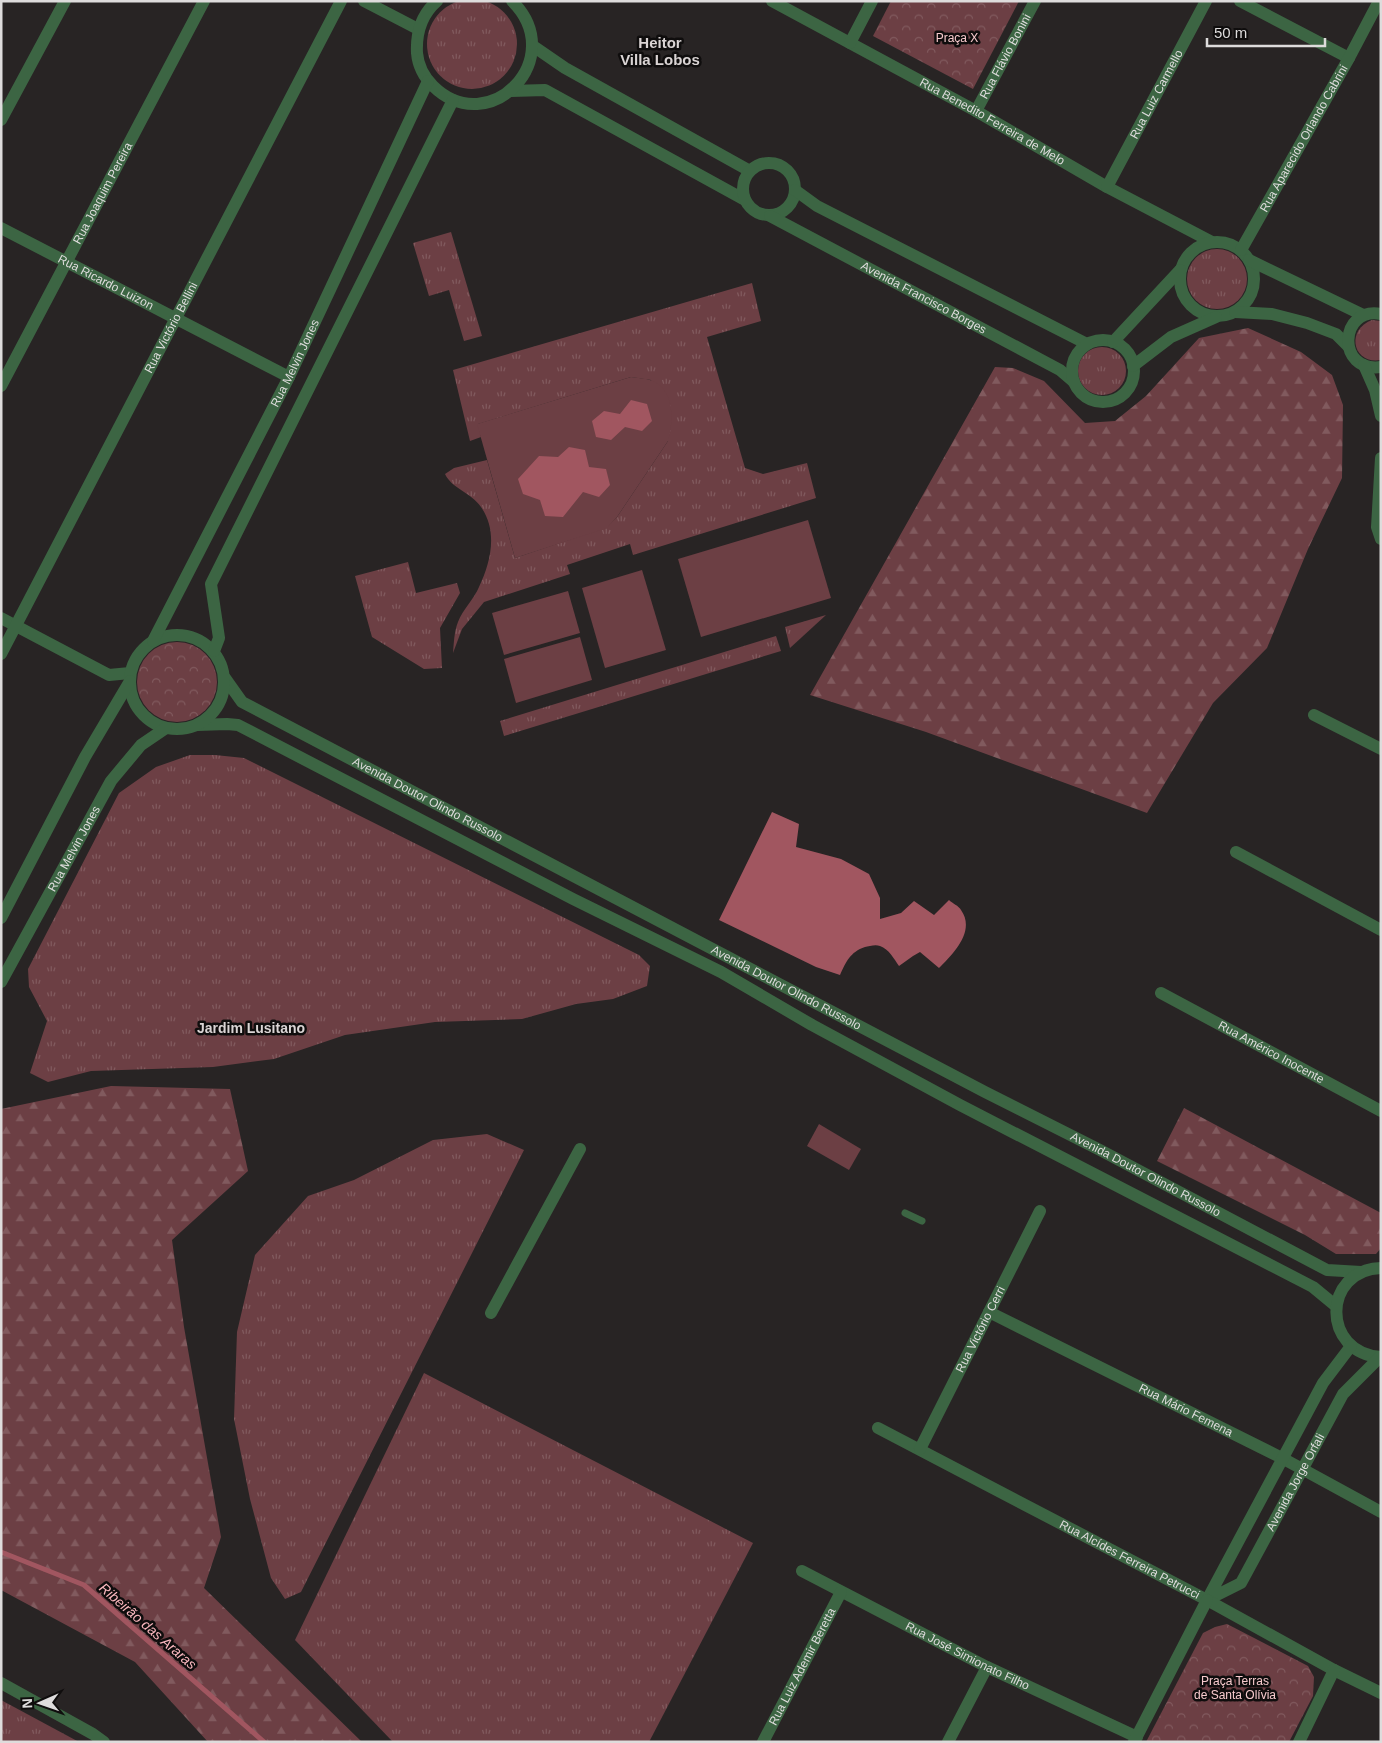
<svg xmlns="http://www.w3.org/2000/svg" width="1382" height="1743" font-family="Arial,sans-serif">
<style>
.grass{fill:url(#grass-tufts)}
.forest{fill:url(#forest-firs)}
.park{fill:url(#park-crowns)}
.pitch{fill:#6c3f44}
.water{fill:#a15660}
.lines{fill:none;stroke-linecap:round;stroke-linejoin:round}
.stream{stroke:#a15660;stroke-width:5}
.service{stroke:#3c6543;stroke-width:7}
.minor{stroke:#3c6543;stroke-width:12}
.tertiary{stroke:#3c6543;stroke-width:12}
.labels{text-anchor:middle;stroke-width:5;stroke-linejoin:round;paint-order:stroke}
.park-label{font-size:12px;fill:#f7cacd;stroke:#0f0d0d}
.street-label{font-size:12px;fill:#dedcdc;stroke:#0f0d0d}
.neighbourhood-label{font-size:14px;font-weight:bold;fill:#dad4d4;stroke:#0f0d0d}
.water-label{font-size:14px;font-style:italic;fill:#fbb8bf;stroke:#0f0d0d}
.quarter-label{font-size:15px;font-weight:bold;fill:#dad4d4;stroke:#0f0d0d}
</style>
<defs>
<pattern id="grass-tufts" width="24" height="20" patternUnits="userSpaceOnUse" patternTransform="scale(1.25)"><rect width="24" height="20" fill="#6c3f44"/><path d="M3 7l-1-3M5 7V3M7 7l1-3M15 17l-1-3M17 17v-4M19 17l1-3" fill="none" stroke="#815a5e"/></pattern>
<pattern id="forest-firs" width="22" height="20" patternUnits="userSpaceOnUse" patternTransform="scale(1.25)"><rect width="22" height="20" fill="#6c3f44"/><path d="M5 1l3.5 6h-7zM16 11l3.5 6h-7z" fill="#815a5e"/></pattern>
<pattern id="park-crowns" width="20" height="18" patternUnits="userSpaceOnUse" patternTransform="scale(1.25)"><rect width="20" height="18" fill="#6c3f44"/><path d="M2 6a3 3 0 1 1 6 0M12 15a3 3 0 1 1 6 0" fill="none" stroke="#815a5e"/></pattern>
</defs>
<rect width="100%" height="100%" fill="#282424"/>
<g class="grass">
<circle cx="472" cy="44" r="45"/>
<path d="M451,232L482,336L464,341L449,290L429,296L413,243Z"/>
<circle cx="1217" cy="279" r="30"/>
<path d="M752,283L761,321L707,337L745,468L763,474L807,463L816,498L633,555L630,544L567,565L570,574L484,602L462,629L453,653C454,643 454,632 458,622C463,609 474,599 479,587C491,562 498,531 481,507C471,492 452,489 445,474L454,468L487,460L515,558L607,527L617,517L668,441L651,380L631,377L478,424L481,437L470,441L453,370Z"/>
<path d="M1372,320L1381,321V360C1353,365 1345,330 1372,320Z"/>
<circle cx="1102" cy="371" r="24"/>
<path d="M408,562L416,593L457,583L460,593L440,628L442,668L424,669L372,637L355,576Z"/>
<path d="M826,615L790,648L785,627Z"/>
<path d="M776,636L781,651L504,736L500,721Z"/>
<path d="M190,755H215L244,758L639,955L650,966L647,986L613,999L576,1004L522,1019L435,1022L345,1035L274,1059L213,1067L91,1071L48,1082L30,1073L47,1021L29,987L28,969L119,793L156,767Z"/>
<path d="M487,1134L524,1150L301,1592L285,1599L271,1578L250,1499L234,1419L237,1332L255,1255L308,1196L354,1180L433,1140Z"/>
<path d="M424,1373L753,1543L649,1742H393L295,1640Z"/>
<path d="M1,1700L79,1742H1Z"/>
</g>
<g class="forest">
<path d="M1248,328L1301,352L1332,375L1343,405L1342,478L1308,549L1267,648L1213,703L1147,813L926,732L810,695L995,367L1013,368L1044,381L1085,423L1115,421L1146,396L1199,338Z"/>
<path d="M111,1086L230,1089L248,1171L172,1240L184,1327L221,1537L204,1588L362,1742H208L135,1662L1,1590V1109Z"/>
<path d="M1184,1108L1381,1213V1248L1376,1254H1336L1305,1235L1157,1161Z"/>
</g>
<g class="park">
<path d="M891,1H1019L973,89L873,36Z"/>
<circle cx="177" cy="682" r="40"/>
<path d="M1227,1624L1308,1666L1314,1677L1313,1696L1289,1742H1146L1203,1633L1215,1627Z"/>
</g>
<g class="pitch">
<path d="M631,377C637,378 644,378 650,380C675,388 674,421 668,441L617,517L607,528L515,558L477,424Z"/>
<path d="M808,520L831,598L701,637L678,559Z"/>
<path d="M642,570L666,650L605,668L582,588Z"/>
<path d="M568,591L580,633L504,655L492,613Z"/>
<path d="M580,637L592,680L516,703L504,659Z"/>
<path d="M819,1124L861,1149L849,1170L807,1146Z"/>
</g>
<g class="water">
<path d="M631,400L647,404L652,421L642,431L625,427L611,440L596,437L592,421L604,411L620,414Z"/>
<path d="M569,447L585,450L589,467L606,469L610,485L599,497L583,492L563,517L545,516L540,500L523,494L518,479L539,456L558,457Z"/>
<path d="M772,812L799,824L796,847L841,859L869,874L880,898V919L901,913L914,901L934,915L949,900C952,903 959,906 961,910C976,931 953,954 939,968L920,952L913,956L899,966C894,959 889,949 880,946C876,944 869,946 865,947C850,952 846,962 840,975L816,967L719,920Z"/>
</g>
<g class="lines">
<path class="stream" d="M1,1552L84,1585L264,1742"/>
<path class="service" d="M905,1213L922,1221"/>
<g class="minor">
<path id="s1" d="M772,1L976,111L1107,187L1212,242"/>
<path d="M1240,1L1349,58"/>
<path d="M850,43L872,1"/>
<path d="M533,46L565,68L750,171"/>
<path d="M511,91L545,90L745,200"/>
<path id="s2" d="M976,111L1035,1"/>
<path d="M1,120L65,1"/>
<circle cx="769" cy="189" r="26"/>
<path id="s3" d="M1107,187L1206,1"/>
<path d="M795,190L817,206L1087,344"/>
<path id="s4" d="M770,216L1060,370L1074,382"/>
<path id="s5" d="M1,228L289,377"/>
<circle cx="1217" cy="279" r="37"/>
<path id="s6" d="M1241,250L1349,58L1379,1"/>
<path d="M1249,260L1363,315"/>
<path d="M1235,312L1272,314L1307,323L1336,334L1348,346"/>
<path d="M1381,314C1339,306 1336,373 1381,367"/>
<circle cx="1103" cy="371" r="31"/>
<path d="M1113,342L1180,270"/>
<path d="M1364,365L1375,390L1381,416"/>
<path d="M1133,366L1171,337L1216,317"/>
<path id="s7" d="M1,386L204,1"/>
<path d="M1381,458L1377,527L1381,539"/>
<path d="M1,618L109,675L130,673"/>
<path id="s8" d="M1,654L341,1"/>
<path id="s9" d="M225,678L242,702L985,1092L1100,1150L1327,1270L1361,1272"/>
<path d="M1314,715L1381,749"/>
<path d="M197,725L227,724L238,725L573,899L721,972L812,1025L960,1105L1313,1287L1336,1306"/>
<path d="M1236,852L1381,930"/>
<path id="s10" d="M1161,993L1381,1111"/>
<path d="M1381,1268C1322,1270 1321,1353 1381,1357"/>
<path id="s11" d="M989,1312L1282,1458L1381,1512"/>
<path d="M491,1313L580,1149"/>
<path id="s12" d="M1351,1346L1323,1383L1207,1600L1241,1583L1343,1394L1380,1357"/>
<path id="s13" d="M878,1428L1207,1600L1334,1670L1381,1693"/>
<path id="s14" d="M920,1449L1040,1211"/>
<path id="s15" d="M802,1571L987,1667L1137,1737"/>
<path d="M1,1683L93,1734L104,1742"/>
<path id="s16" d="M763,1742L841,1592"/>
<path d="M948,1742L987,1667"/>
<path d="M1134,1742L1207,1600"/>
<path d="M1299,1742L1334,1670"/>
</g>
<g class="tertiary">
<path d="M364,1L418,29"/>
<path d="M437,1C421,15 416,33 417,53C418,65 424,77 433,86C489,141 570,58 512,1"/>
<circle cx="177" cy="682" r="47"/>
<path id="s17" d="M153,641L289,377L428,81"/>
<path d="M214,651L219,638L211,584L453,100"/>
<path d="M1,918L85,757L130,681"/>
<path id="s18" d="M1,982L111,781L141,745L166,728"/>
</g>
</g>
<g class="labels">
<g class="park-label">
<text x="957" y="42">Praça X</text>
<text x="1235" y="1685">Praça Terras<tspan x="1235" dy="14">de Santa Olívia</tspan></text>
</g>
<g class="street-label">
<text dy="4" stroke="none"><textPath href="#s2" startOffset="62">Rua Flávio Bonini</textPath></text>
<text dy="4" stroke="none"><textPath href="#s3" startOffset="105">Rua Luiz Carmello</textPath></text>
<text dy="4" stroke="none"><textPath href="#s1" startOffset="251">Rua Benedito Ferreira de Melo</textPath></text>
<text dy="4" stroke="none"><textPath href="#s6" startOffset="128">Rua Aparecido Orlando Cabrini</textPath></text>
<text dy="4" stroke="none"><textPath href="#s7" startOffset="218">Rua Joaquim Pereira</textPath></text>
<text dy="4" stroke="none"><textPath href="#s5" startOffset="118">Rua Ricardo Luizon</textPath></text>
<text dy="4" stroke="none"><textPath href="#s4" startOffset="174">Avenida Francisco Borges</textPath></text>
<text dy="4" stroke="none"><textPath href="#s8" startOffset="368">Rua Victório Bellini</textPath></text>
<text dy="4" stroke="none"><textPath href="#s17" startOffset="312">Rua Melvin Jones</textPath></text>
<text dy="4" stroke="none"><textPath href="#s9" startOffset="239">Avenida Doutor Olindo Russolo</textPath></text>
<text dy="4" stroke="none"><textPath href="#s18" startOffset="152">Rua Melvin Jones</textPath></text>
<text dy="4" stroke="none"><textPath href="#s9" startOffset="644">Avenida Doutor Olindo Russolo</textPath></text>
<text dy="4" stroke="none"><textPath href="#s10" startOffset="125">Rua Américo Inocente</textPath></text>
<text dy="4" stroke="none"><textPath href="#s9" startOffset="1049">Avenida Doutor Olindo Russolo</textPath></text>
<text dy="4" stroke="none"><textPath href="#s14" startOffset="134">Rua Victório Cerri</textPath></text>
<text dy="4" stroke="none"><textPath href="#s11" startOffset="220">Rua Mário Femena</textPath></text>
<text dy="4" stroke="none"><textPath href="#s12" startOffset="445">Avenida Jorge Orfali</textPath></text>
<text dy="4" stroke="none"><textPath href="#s13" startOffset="284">Rua Alcídes Ferreira Petrucci</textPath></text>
<text dy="4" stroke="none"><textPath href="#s15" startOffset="186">Rua José Simionato Filho</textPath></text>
<text dy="4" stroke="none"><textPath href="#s16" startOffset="85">Rua Luiz Ademir Beretta</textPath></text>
</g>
<g class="neighbourhood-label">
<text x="251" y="1033">Jardim Lusitano</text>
</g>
<g class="water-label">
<text transform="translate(148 1626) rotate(41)" y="5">Ribeirão das Araras</text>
</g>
<g class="quarter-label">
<text x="660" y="48">Heitor<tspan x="660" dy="17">Villa Lobos</tspan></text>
</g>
</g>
<rect width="1382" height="1743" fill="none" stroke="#dedcdc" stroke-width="5"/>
<g transform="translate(40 1703) rotate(268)" stroke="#0f0d0d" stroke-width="4" paint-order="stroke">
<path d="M0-4L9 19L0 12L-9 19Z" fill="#dedcdc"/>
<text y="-8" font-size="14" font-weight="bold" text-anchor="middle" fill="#dedcdc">N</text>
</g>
<path d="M1207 38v8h118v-8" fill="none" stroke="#dedcdc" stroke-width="2.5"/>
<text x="1214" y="38" font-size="15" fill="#dedcdc" stroke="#0f0d0d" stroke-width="4" paint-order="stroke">50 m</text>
</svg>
